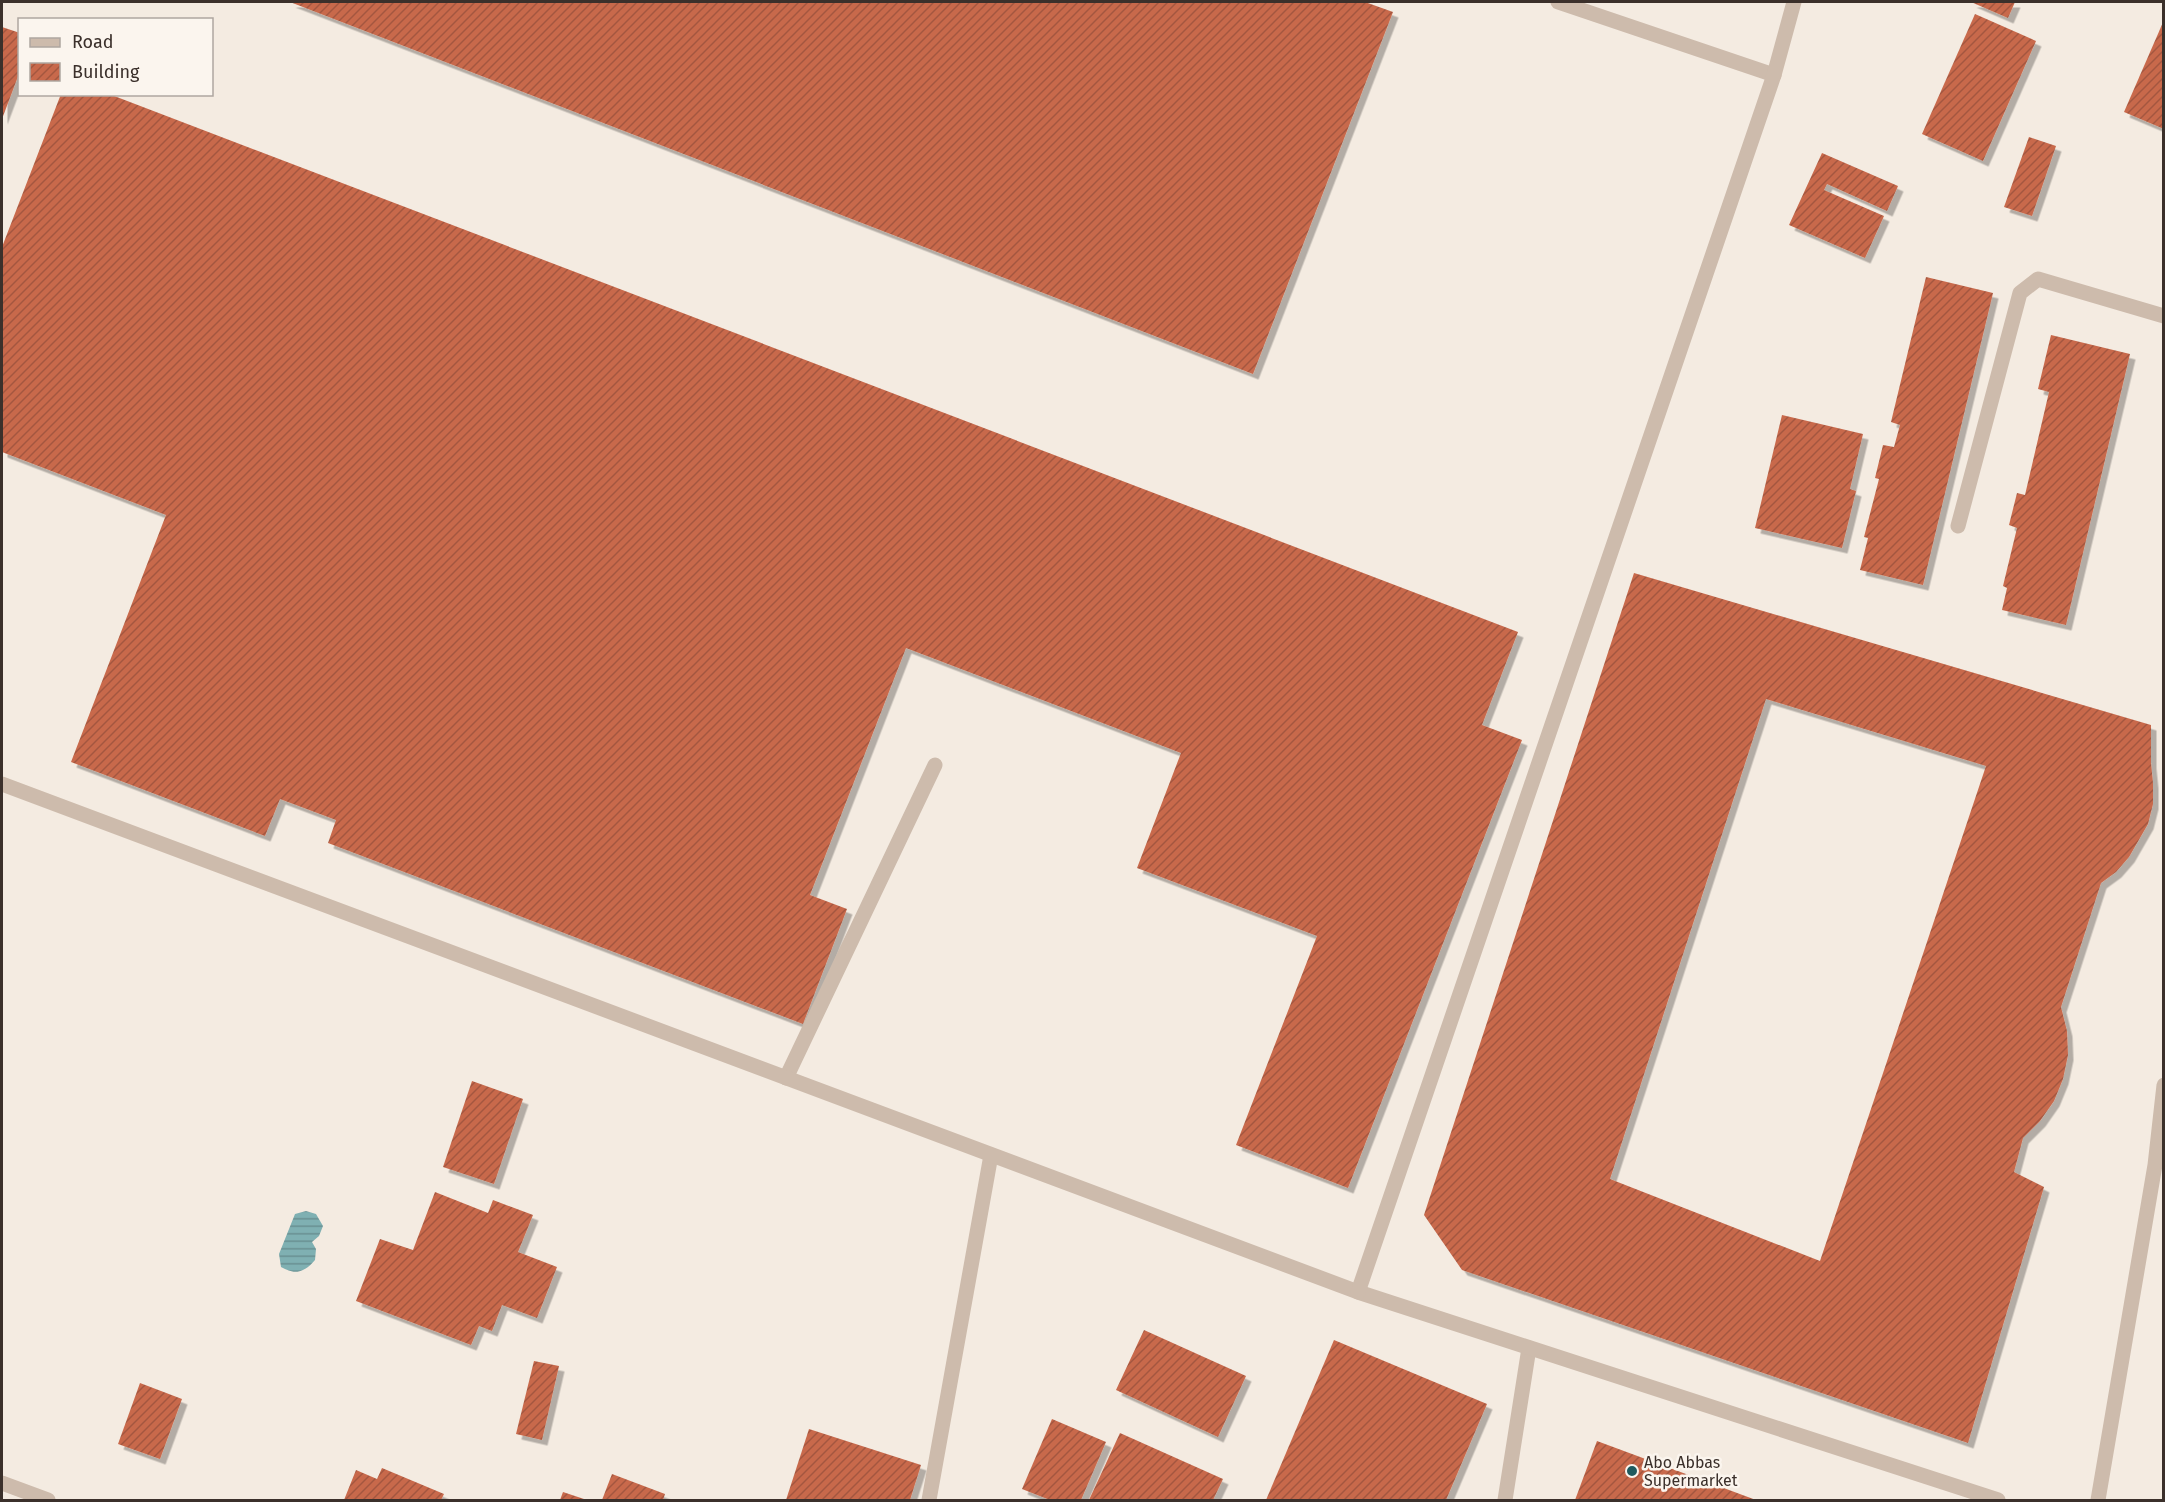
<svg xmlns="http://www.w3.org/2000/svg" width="2165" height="1502" font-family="'Fira Sans',sans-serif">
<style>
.water{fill:url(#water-rules)}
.building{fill:url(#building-hatch);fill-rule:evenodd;filter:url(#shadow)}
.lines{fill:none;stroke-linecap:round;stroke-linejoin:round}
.service{stroke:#cdbbac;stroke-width:15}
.minor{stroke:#cdbbac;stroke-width:15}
.poi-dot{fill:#1f5a5e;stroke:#fbf5ee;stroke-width:2}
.labels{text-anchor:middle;stroke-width:5;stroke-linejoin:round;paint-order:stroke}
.poi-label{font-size:16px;fill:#3b302b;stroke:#fbf5ee;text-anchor:start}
</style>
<defs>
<pattern id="water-rules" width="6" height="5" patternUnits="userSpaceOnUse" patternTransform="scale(1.5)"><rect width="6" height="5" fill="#7fb0b2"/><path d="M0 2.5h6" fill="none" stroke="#699091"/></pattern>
<pattern id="building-hatch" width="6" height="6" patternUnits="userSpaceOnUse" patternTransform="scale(1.5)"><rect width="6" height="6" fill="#c8694b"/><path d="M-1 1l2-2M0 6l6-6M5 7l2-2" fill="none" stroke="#a4573f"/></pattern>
<filter id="shadow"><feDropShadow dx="5.5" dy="5.5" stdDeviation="0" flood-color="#0004"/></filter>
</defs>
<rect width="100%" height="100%" fill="#f4ebe1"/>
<path class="water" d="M306,1211L316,1214L323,1226L319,1236L312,1242L316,1249L315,1260C304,1273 295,1275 281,1267L279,1254L295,1214Z"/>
<g class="building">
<path d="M290,2H1365L1393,12L1253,374Z"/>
<path d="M1971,2H2015L2008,18Z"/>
<path d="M1975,14L2036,41L1983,161L1922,134Z"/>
<path d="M2164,20V129L2124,112Z"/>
<path d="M2,27L20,33V71L2,119Z"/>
<path d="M61,94H109L1518,632L1482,725L1522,740L1348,1188L1236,1145L1317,936L1137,868L1181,753L906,648L810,895L847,909L803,1024L328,843L336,820L280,799L265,836L71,762L166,515L2,452V247Z"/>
<path d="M2029,137L2056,146L2032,216L2004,207Z"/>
<path d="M1822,153L1898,186L1887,211L1827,184L1824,190L1884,216L1865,258L1789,225Z"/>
<path d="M1926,277L1993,293L1923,585L1860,570L1868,538L1864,537L1879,479L1875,478L1883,445L1894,447L1900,425L1891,422Z"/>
<path d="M2051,335L2130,354L2066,625L2002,610L2007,588L2003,586L2017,528L2009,525L2017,493L2025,495L2049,392L2038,389Z"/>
<path d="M1782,415L1863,434L1850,489L1856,491L1842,548L1755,528Z"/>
<path d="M1634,573L2151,725V763L2153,783V804L2148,824L2129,857L2116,872L2101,883L2061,1007L2067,1031L2068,1055L2063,1079L2054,1101L2040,1121L2023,1138L2014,1172L2044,1187L1968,1443L1462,1270L1424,1215ZM1766,699L1986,766L1820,1261L1610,1179Z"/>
<path d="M472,1081L523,1099L494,1184L443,1167Z"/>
<path d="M435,1192L488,1213L493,1200L533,1215L518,1252L557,1267L537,1318L502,1305L492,1331L479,1326L471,1345L356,1301L380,1239L413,1250Z"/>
<path d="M1144,1330L1246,1376L1218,1437L1116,1390Z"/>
<path d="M1334,1340L1487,1404L1446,1500H1266Z"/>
<path d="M534,1361L559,1366L542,1440L516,1434Z"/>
<path d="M140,1383L182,1399L160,1459L118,1444Z"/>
<path d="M1052,1419L1106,1442L1081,1500H1050L1022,1489Z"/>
<path d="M809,1429L921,1465L910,1500H786Z"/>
<path d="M1120,1433L1223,1479L1213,1500H1089Z"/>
<path d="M1597,1441L1756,1500H1575Z"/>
<path d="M382,1468L444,1494L441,1500H344L356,1470L377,1479Z"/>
<path d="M612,1474L665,1494L663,1500H602Z"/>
<path d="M563,1492L587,1500H560Z"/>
</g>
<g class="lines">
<g class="service">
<path d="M1558,2L1774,75"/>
<path d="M1958,526L2020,293L2038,279L2164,316"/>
<path d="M786,1078L935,765"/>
<path d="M929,1500L991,1155"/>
<path d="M1505,1500L1529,1348"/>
</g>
<g class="minor">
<path d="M2,784L1358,1292L1998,1500"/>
<path d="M1358,1292L1774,75L1794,2"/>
<path d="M2,1483L48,1500"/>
<path d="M2098,1500L2155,1165L2164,1085"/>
</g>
</g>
<circle class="poi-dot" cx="1632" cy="1471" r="6"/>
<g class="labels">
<g class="poi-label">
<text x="1644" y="1468">Abo Abbas<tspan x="1644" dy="18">Supermarket</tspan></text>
</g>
</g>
<rect width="2165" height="1502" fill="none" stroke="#3b302b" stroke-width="6"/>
<rect x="18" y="18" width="195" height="78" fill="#fbf5ee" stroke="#aea6a0" stroke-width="1.5"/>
<rect x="30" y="38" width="30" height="9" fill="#cdbbac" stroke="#aea6a0" stroke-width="1.5"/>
<text x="72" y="48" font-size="18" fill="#3b302b">Road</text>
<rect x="30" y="63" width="30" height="18" fill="url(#building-hatch)" stroke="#aea6a0" stroke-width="1.5"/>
<text x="72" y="78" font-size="18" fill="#3b302b">Building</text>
</svg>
